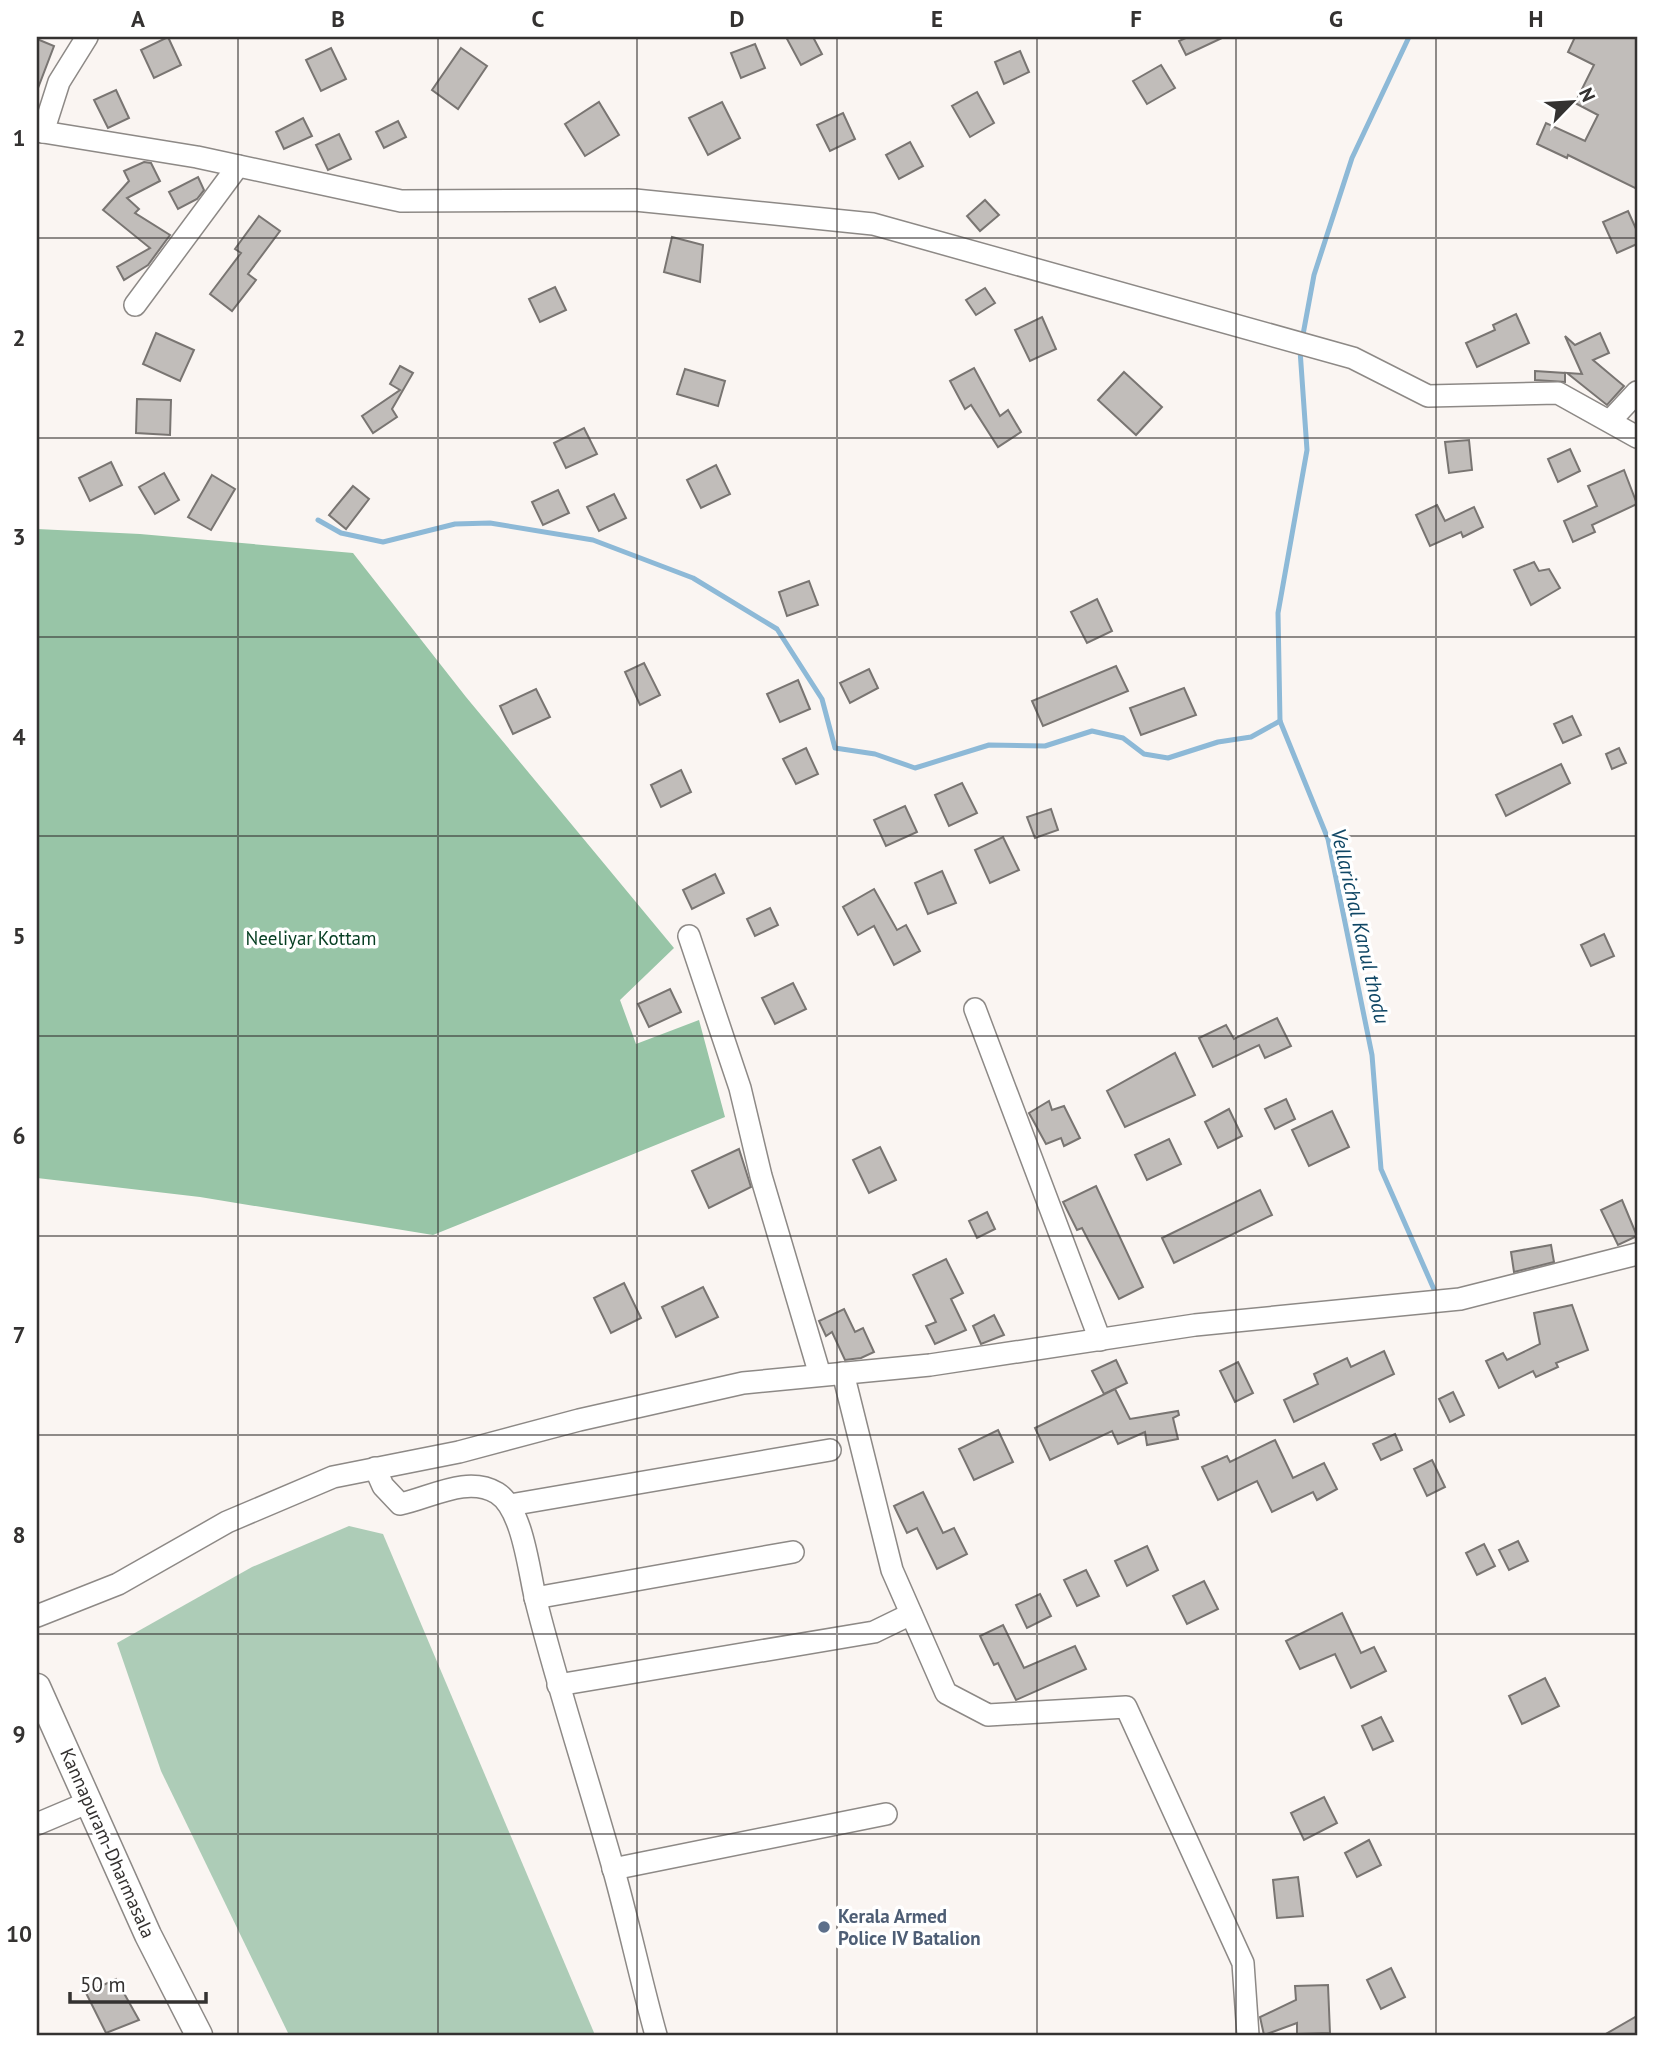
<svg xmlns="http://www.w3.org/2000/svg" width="1674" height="2072" font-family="'PT Sans',sans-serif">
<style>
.green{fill:#adccb7}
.forest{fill:#98c5a7}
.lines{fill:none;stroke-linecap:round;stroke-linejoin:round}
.stream{stroke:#8db9d7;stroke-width:5}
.building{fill:#c1bdba;stroke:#797572;stroke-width:2}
.minor-casing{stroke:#8d8986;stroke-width:24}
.major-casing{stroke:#8d8986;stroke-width:29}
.minor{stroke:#fff;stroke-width:21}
.major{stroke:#fff;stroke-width:26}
.grid{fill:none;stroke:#343231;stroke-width:2;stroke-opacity:0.55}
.service-dot{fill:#5c6f8a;stroke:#fff;stroke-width:2.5}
.labels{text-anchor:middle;stroke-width:7;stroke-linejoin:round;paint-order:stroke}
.park-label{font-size:19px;fill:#063e22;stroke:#fff}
.street-label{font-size:19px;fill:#343231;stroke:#fff}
.service-label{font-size:19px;font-weight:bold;fill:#4e5e75;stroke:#fff;text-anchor:start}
.water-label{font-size:21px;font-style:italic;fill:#104765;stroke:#fff}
.neatline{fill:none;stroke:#343231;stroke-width:2.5}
.grid-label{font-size:23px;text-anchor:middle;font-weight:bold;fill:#343231}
</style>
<rect width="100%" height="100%" fill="#faf5f2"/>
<path class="green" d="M349,1526L383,1534L595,2035H289L161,1771L117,1643L252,1567Z"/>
<path class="forest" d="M37,529L140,534L353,553L466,697L674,948L620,1000L636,1044L699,1020L725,1117L433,1235L200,1197L37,1178Z"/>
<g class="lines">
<g class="stream">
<path d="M1302,340L1314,275L1352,158L1409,37"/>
<path d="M1300,350L1307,450L1278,613L1280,721L1328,839L1372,1055L1381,1169L1436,1294"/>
<path d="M318,520L341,533L383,542L455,524L490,523L593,540L693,578L777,629L822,699L835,748L875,754L915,768L989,745L1045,746L1092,731L1123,738L1144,754L1168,758L1218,742L1251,737L1280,721"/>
</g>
</g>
<g class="building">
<path d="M168,37L181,65L154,78L141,50Z"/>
<path d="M786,37H813L822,54L801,65Z"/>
<path d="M1188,37H1224L1186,55L1179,41Z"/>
<path d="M1575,37H1637V189L1568,155L1567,158L1537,144L1546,123L1585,141L1598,115L1575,103L1594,65L1568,52Z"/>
<path d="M37,39L54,46L38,88H37Z"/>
<path d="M755,44L765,68L741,78L731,53Z"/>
<path d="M331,48L346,79L321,91L306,60Z"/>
<path d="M461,48L487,66L458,109L432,90Z"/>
<path d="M1020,51L1029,72L1004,84L995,62Z"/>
<path d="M1161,65L1175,88L1147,104L1133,81Z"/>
<path d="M116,90L129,118L108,128L94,100Z"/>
<path d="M977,92L994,123L970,137L952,106Z"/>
<path d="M599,102L619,135L585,156L565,124Z"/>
<path d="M722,102L740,138L708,155L689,118Z"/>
<path d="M843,113L855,139L830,151L817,125Z"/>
<path d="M303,118L312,136L284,149L276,132Z"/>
<path d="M398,121L406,137L384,148L376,132Z"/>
<path d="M339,134L351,159L328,170L316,145Z"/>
<path d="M910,142L923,166L899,179L886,155Z"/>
<path d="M144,162L151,163L160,181L127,198L139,209L135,213L170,235L148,265L124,280L117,267L150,248L103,210L129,181L124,171Z"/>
<path d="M198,177L204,190L197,199L178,209L169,192Z"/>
<path d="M985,200L999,215L980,231L967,216Z"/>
<path d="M1628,211L1637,231V244L1617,253L1603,222Z"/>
<path d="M259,216L280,231L248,274L256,280L232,311L210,294L241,253L235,249Z"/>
<path d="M672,237L703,245L700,282L664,272Z"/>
<path d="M555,287L566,310L540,322L529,299Z"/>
<path d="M985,288L995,303L976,315L966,300Z"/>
<path d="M1516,314L1529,343L1477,367L1466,343L1495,330L1493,325Z"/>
<path d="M1042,317L1056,349L1030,361L1015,330Z"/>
<path d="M156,333L194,350L180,381L143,364Z"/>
<path d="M1600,333L1609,353L1593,360L1624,386L1607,405L1567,373L1582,374L1565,336L1575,345Z"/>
<path d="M400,366L413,373L392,409L397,417L373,433L362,416L400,390L390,384Z"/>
<path d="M974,368L1000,416L1008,410L1021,432L998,447L971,405L965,409L950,381Z"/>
<path d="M685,369L725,381L718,406L677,394Z"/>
<path d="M1535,371L1565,373V382L1535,380Z"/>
<path d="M1124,372L1162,407L1136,435L1098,400Z"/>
<path d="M137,399L171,400L170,435L136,433Z"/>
<path d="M584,428L597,454L566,468L554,443Z"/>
<path d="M1469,440L1472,470L1449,473L1445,442Z"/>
<path d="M1570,449L1580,471L1558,482L1548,459Z"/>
<path d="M111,462L122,485L90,501L79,478Z"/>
<path d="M716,465L730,494L701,508L687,480Z"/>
<path d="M1624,470L1637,504L1592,525L1595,532L1573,542L1564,521L1597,506L1588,486Z"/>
<path d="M164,473L179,500L155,514L139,487Z"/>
<path d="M212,475L235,489L211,530L188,517Z"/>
<path d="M353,486L369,499L346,529L329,515Z"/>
<path d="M558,490L569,513L543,525L532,502Z"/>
<path d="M614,494L626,518L599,531L587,507Z"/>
<path d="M1437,505L1445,521L1474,507L1483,527L1463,537L1461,532L1430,546L1416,515Z"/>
<path d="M1534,562L1539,571L1549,569L1560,588L1531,605L1514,570Z"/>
<path d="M809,581L818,605L787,616L779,592Z"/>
<path d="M1097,599L1112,631L1087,643L1071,612Z"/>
<path d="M644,663L660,695L640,705L625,672Z"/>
<path d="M1116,666L1128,691L1043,726L1032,701Z"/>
<path d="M869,669L878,688L850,703L840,683Z"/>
<path d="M798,680L810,709L780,722L767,694Z"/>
<path d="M1184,688L1196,715L1141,735L1130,708Z"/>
<path d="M536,689L550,717L513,734L500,706Z"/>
<path d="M1572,716L1581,735L1563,743L1554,724Z"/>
<path d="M806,748L818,774L796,784L783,759Z"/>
<path d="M1619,748L1626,763L1612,769L1606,754Z"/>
<path d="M1561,764L1570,783L1506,816L1496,795Z"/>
<path d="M681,770L691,792L661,807L651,785Z"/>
<path d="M962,783L977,813L949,826L935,795Z"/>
<path d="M905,806L917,832L886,846L874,820Z"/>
<path d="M1051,809L1058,830L1035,838L1027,817Z"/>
<path d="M1003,837L1019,870L990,883L975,850Z"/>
<path d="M942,871L956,903L928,914L915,883Z"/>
<path d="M715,874L724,893L692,909L683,890Z"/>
<path d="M874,889L897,930L906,925L920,951L894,965L874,926L858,935L843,907Z"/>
<path d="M770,908L778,925L755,936L747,919Z"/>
<path d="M1604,934L1614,956L1591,966L1581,945Z"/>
<path d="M793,983L806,1009L775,1024L762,998Z"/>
<path d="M670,989L681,1012L649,1027L638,1004Z"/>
<path d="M1277,1018L1291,1046L1265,1058L1259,1045L1213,1067L1199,1038L1226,1025L1234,1039Z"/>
<path d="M1175,1053L1195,1095L1125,1127L1107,1091Z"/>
<path d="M1286,1099L1295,1119L1275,1129L1265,1109Z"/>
<path d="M1049,1101L1052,1110L1064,1106L1080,1138L1064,1146L1061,1138L1046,1144L1029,1113Z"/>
<path d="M1229,1109L1242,1136L1218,1148L1205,1122Z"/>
<path d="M1332,1111L1349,1147L1309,1166L1292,1130Z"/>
<path d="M1169,1139L1181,1164L1147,1180L1135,1155Z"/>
<path d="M880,1147L896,1180L869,1193L853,1160Z"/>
<path d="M739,1149L751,1187L709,1208L692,1171Z"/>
<path d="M1096,1186L1143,1287L1119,1299L1082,1228L1077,1230L1063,1202Z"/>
<path d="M1260,1190L1272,1215L1174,1263L1162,1238Z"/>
<path d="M1622,1200L1637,1236L1618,1245L1601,1210Z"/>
<path d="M987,1212L995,1229L977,1238L969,1221Z"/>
<path d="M1551,1245L1554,1262L1514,1272L1511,1252Z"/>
<path d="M946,1259L963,1293L951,1299L966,1330L935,1344L926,1326L936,1322L913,1275Z"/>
<path d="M624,1283L641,1318L611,1333L594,1298Z"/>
<path d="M703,1287L718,1317L676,1337L662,1307Z"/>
<path d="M1572,1305L1588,1350L1556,1363L1558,1367L1536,1377L1533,1371L1499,1388L1486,1361L1503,1353L1507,1360L1540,1344L1534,1313Z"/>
<path d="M844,1309L855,1332L863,1328L874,1352L861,1358L845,1360L832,1332L826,1336L819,1321Z"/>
<path d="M994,1315L1004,1335L981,1344L973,1326Z"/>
<path d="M1384,1351L1394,1374L1294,1422L1284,1400L1318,1384L1314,1374L1347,1358L1351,1367Z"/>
<path d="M1116,1360L1127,1383L1104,1394L1092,1371Z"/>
<path d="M1238,1362L1253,1393L1235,1402L1220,1371Z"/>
<path d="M1115,1389L1130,1419L1178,1411L1179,1415L1173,1418L1178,1439L1147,1445L1145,1432L1118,1444L1112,1431L1050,1460L1035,1428Z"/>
<path d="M1453,1392L1464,1415L1450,1422L1439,1399Z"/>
<path d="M998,1430L1013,1462L974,1480L959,1449Z"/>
<path d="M1395,1434L1402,1450L1381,1460L1373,1444Z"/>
<path d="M1275,1440L1293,1478L1324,1463L1337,1489L1317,1500L1313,1492L1272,1512L1257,1481L1218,1500L1202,1467L1227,1456L1230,1462Z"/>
<path d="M1432,1460L1445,1487L1427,1496L1414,1469Z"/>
<path d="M923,1492L943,1533L954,1528L967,1554L937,1569L917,1528L907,1533L894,1506Z"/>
<path d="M1518,1541L1528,1561L1509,1570L1499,1550Z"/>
<path d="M1484,1544L1495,1566L1477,1575L1466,1553Z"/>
<path d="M1147,1546L1158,1570L1127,1586L1115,1561Z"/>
<path d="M1086,1570L1099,1596L1077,1606L1064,1580Z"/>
<path d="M1204,1581L1218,1609L1187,1624L1173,1596Z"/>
<path d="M1040,1594L1051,1616L1027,1628L1016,1605Z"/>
<path d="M1342,1613L1361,1653L1374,1647L1386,1671L1351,1688L1335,1654L1300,1669L1286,1641Z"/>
<path d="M1003,1625L1024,1668L1075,1646L1086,1669L1016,1700L998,1663L994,1665L980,1636Z"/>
<path d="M1545,1678L1559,1706L1522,1724L1509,1696Z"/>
<path d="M1381,1717L1393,1741L1373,1750L1362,1726Z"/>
<path d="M1324,1797L1337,1823L1304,1840L1291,1813Z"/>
<path d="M1369,1840L1381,1865L1357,1877L1345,1853Z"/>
<path d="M1298,1877L1303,1916L1277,1918L1273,1880Z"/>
<path d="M1391,1968L1405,1997L1381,2009L1367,1980Z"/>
<path d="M116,1979L139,2020L106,2033L86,1993Z"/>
<path d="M1328,1985L1330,2033L1297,2034V2023L1264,2035L1260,2017L1296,2000L1295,1986Z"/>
<path d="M1637,2016V2035H1604Z"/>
</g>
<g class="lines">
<defs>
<g id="minor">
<path d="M37,131L197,157L401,201L635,200L873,224L1353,358L1428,396L1558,393L1637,437"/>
<path d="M43,132L59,82L87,37"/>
<path d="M135,305L238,166"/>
<path d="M1610,421L1637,392"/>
<path d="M689,936L740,1088L761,1176L820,1375"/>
<path d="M975,1009L1100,1340"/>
<path d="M843,1373L892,1570L946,1693L988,1715L1126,1707L1243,1963L1248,2035"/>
<path d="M375,1468L383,1486L400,1504C430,1498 467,1475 497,1493C524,1510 529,1575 537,1605C560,1695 589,1782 614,1871C629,1925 641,1981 656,2035"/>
<path d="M510,1505L830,1450"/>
<path d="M535,1598L793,1552"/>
<path d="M37,1616L118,1584L227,1522L333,1477L459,1452L579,1420L743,1383L930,1365L1195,1325L1460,1299L1637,1254"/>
<path d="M558,1685L874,1632L911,1614"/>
<path d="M37,1824L89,1802"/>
<path d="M613,1869L886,1814"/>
</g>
<path id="major" d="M37,1687L148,1935L199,2035"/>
</defs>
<use href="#minor" class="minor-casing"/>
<use href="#major" class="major-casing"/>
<use href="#minor" class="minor"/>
<use href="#major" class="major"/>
</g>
<path class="grid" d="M238,37V2035M438,37V2035M637,37V2035M837,37V2035M1037,37V2035M1236,37V2035M1436,37V2035M37,238H1637M37,438H1637M37,637H1637M37,836H1637M37,1036H1637M37,1236H1637M37,1435H1637M37,1634H1637M37,1834H1637"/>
<circle class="service-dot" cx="824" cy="1927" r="7"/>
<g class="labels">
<g class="park-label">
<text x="311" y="945">Neeliyar Kottam</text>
</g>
<g class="street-label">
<text transform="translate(108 1843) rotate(66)" y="7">Kannapuram-Dharmasala</text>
</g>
<g class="service-label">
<text x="838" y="1923">Kerala Armed<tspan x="838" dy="22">Police IV Batalion</tspan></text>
</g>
<g class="water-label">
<text transform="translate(1360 926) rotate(77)" y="7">Vellarichal Kanul thodu</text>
</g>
</g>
<rect width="1674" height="2072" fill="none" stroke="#ffffff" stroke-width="77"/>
<g transform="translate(1572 102) rotate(65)" stroke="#ffffff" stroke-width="5" paint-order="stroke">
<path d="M0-5L12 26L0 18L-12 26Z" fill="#343231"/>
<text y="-10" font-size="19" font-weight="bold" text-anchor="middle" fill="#343231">N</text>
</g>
<path d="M70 1992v10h136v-10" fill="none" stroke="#343231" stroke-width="3.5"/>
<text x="80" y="1992" font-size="21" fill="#343231" stroke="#ffffff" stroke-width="5" paint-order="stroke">50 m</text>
<rect x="38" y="38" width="1598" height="1996" class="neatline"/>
<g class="grid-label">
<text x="138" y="27">A</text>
<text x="338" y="27">B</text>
<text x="538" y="27">C</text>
<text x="737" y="27">D</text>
<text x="937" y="27">E</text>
<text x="1136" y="27">F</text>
<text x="1336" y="27">G</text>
<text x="1536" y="27">H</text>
<text x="19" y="146">1</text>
<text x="19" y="346">2</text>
<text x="19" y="545">3</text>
<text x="19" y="745">4</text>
<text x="19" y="944">5</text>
<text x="19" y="1144">6</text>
<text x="19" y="1343">7</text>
<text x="19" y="1543">8</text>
<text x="19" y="1742">9</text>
<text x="19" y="1942">10</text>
</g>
</svg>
